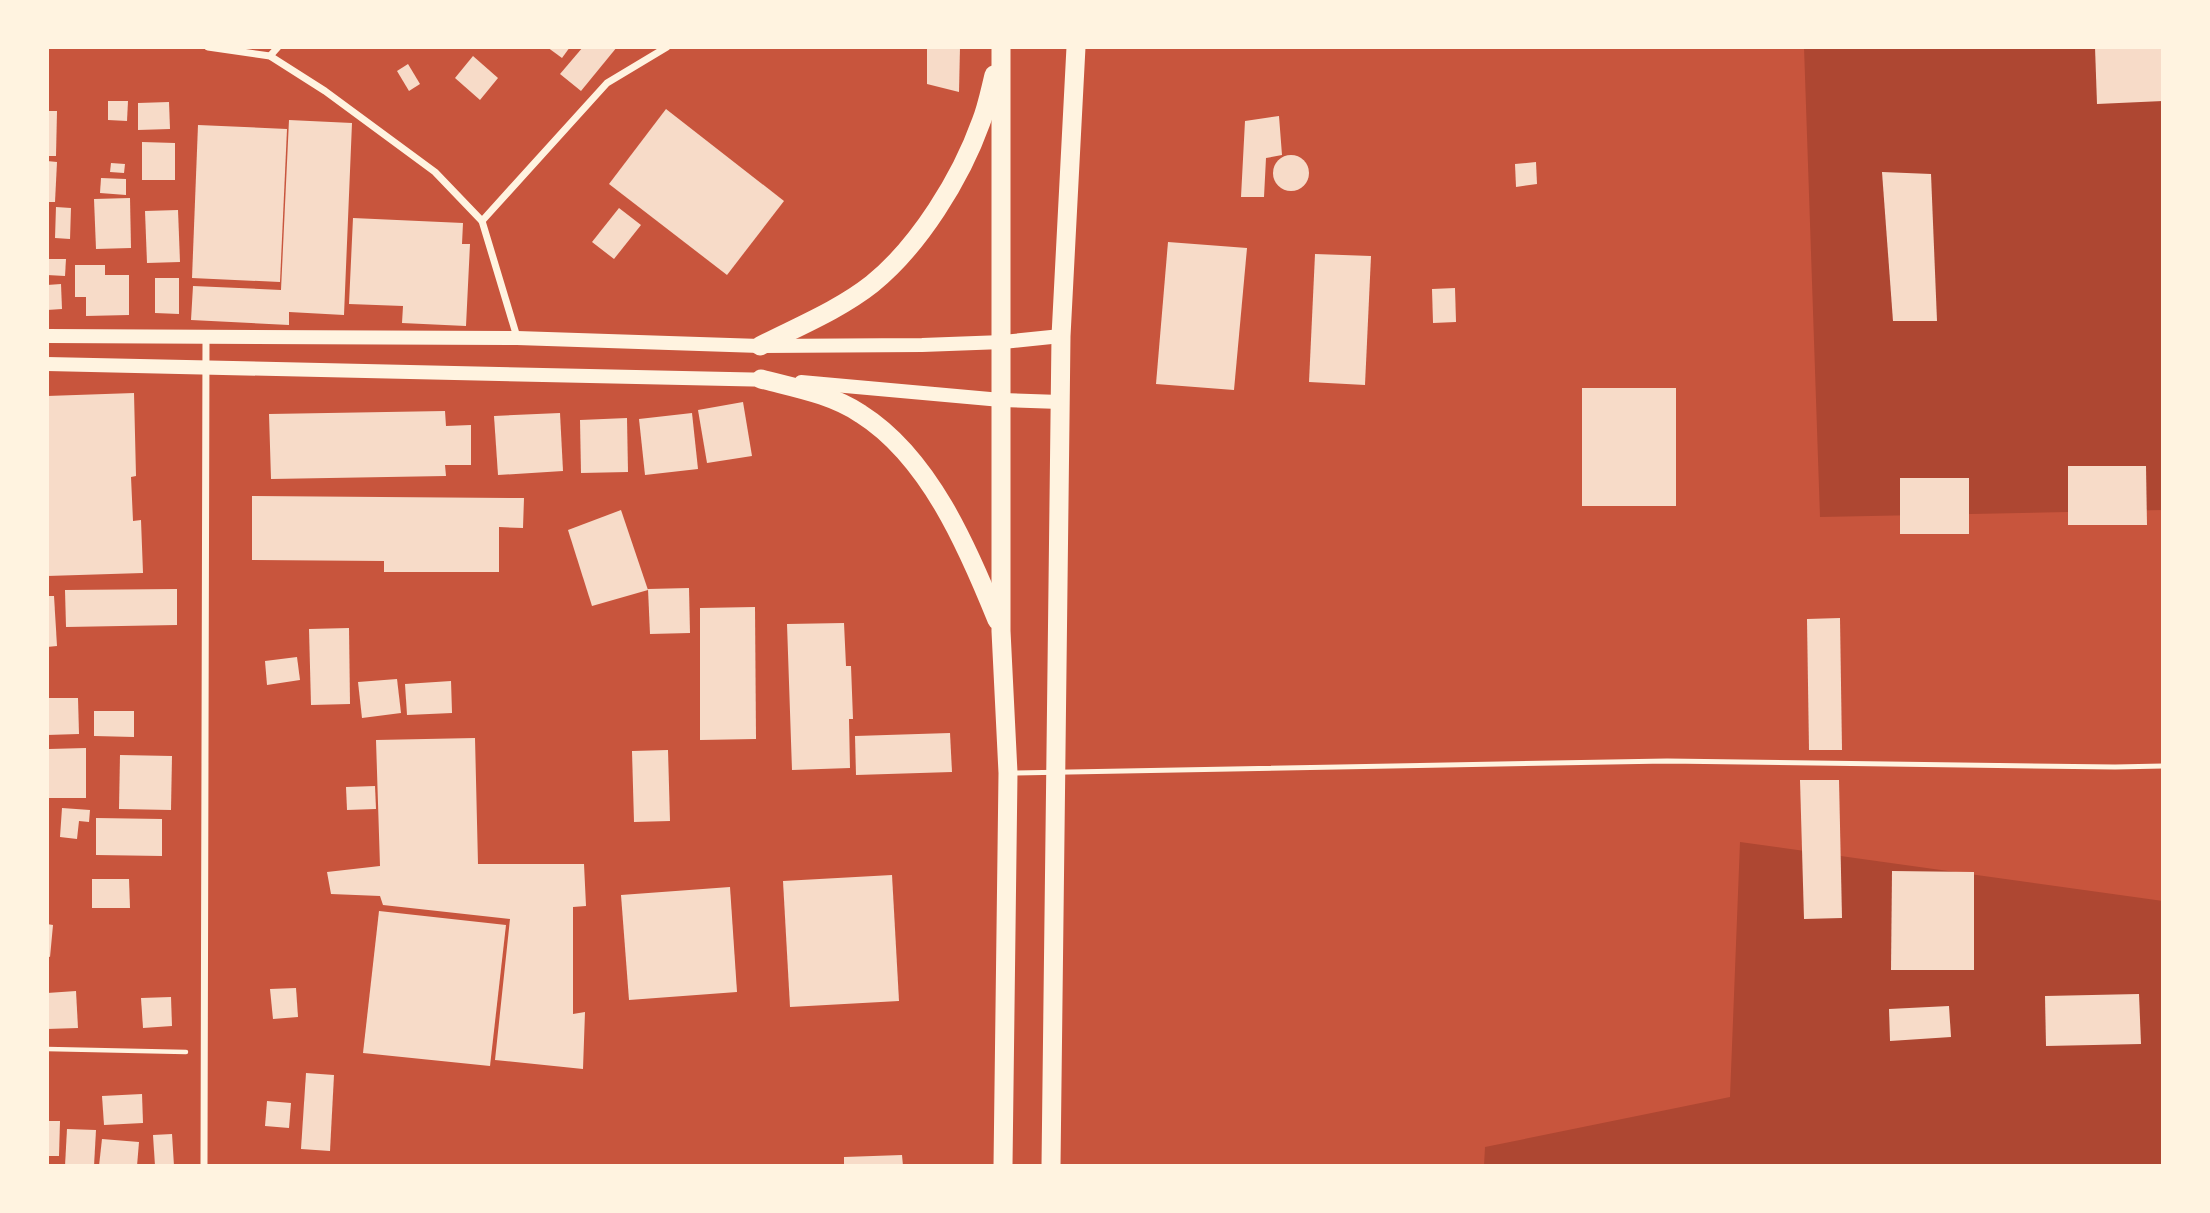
<svg xmlns="http://www.w3.org/2000/svg" width="2210" height="1213" font-family="Spectral,serif">
<style>
.green{fill:#ae4732}
.building{fill:#f7dbc8}
.lines{fill:none;stroke-linecap:round;stroke-linejoin:round}
.path{stroke:#fff3e0;stroke-width:4.5}
.service{stroke:#fff3e0;stroke-width:5}
.minor{stroke:#fff3e0;stroke-width:7}
.secondary{stroke:#fff3e0;stroke-width:14}
.trunk{stroke:#fff3e0;stroke-width:19}
</style>
<rect width="100%" height="100%" fill="#c8553d"/>
<g class="green">
<path d="M1804,47H2163V510L1820,517Z"/>
<path d="M1740,842L2163,901V1166H1484L1485,1147L1730,1097Z"/>
</g>
<g class="building">
<path d="M547,47H570L562,58Z"/>
<path d="M583,47H617L581,91L560,74Z"/>
<path d="M927,47H960L959,92L927,84Z"/>
<path d="M2095,47H2163V101L2097,104Z"/>
<path d="M473,56L498,78L480,100L455,78Z"/>
<path d="M408,64L420,84L409,91L397,71Z"/>
<path d="M108,101H128L127,121L108,120Z"/>
<path d="M169,102L170,129L138,130V103Z"/>
<path d="M666,109L784,201L727,275L609,184Z"/>
<path d="M47,111H57L56,156H47Z"/>
<path d="M1279,116L1282,155L1266,158L1264,197H1241L1245,121Z"/>
<path d="M289,120L352,123L344,315L289,312V325L191,320L193,286L281,290Z"/>
<path d="M198,125L287,129L280,282L192,278Z"/>
<path d="M142,142L175,143V180H142Z"/>
<circle cx="1291" cy="173" r="18"/>
<path d="M47,161L57,162L55,202H47Z"/>
<path d="M1536,162L1537,184L1516,187L1515,164Z"/>
<path d="M111,163L125,164L124,173L110,172Z"/>
<path d="M1882,172L1931,174L1937,321H1893Z"/>
<path d="M101,178L126,179V195L100,193Z"/>
<path d="M130,198L131,248L96,249L94,199Z"/>
<path d="M56,207L71,208L70,239L55,238Z"/>
<path d="M619,208L641,225L614,259L592,242Z"/>
<path d="M178,210L180,262L147,263L145,211Z"/>
<path d="M353,218L463,223L462,244H470L466,326L402,323L403,306L349,304Z"/>
<path d="M1168,242L1247,248L1234,390L1156,384Z"/>
<path d="M1315,254L1371,256L1365,385L1309,382Z"/>
<path d="M47,259H66L65,276L47,275Z"/>
<path d="M75,265H105V275H129V315L86,316V297H75Z"/>
<path d="M155,278H179V314L155,313Z"/>
<path d="M61,284L62,309L47,310V285Z"/>
<path d="M1455,288L1456,322L1433,323L1432,289Z"/>
<rect x="1582" y="388" width="94" height="118"/>
<path d="M134,393L136,476L131,477L133,521L141,520L143,573L47,576V396Z"/>
<path d="M743,402L752,456L707,463L698,410Z"/>
<path d="M445,411L446,426L471,425V465H445L446,476L271,479L269,414Z"/>
<path d="M560,413L563,471L498,475L494,416Z"/>
<path d="M692,413L698,469L645,475L639,419Z"/>
<path d="M627,418L628,472L581,473L580,420Z"/>
<path d="M2068,466H2146L2147,525H2068Z"/>
<rect x="1900" y="478" width="69" height="56"/>
<path d="M252,496L524,498L523,528L499,527V572H384V561L252,560Z"/>
<path d="M621,510L648,590L592,606L568,530Z"/>
<path d="M689,588L690,633L650,634L648,589Z"/>
<path d="M177,589V625L66,627L65,590Z"/>
<path d="M47,596H54L57,646L47,647Z"/>
<path d="M755,607L756,739L700,740V608Z"/>
<path d="M1840,618L1842,750H1809L1807,619Z"/>
<path d="M844,623L846,666H851L853,719H849L850,768L792,770L787,624Z"/>
<path d="M349,628L350,704L311,705L309,629Z"/>
<path d="M297,657L300,680L267,685L265,661Z"/>
<path d="M397,679L401,713L362,718L358,682Z"/>
<path d="M451,681L452,713L407,715L405,684Z"/>
<path d="M47,698H78L79,734L47,735Z"/>
<path d="M94,711H134V737L94,736Z"/>
<path d="M950,733L952,772L856,775L855,736Z"/>
<path d="M475,738L478,864H584L586,906L573,907V1014L585,1012L583,1069L495,1060L510,919L383,905L380,896L331,894L327,872L380,866L376,740Z"/>
<path d="M86,748V798H49V749Z"/>
<path d="M668,750L670,821L634,822L632,751Z"/>
<path d="M120,755L172,756L171,810L119,809Z"/>
<path d="M1800,780H1839L1842,918L1804,919Z"/>
<path d="M375,786L376,809L347,810L346,787Z"/>
<path d="M62,808L90,810L89,822L79,821L77,839L60,837Z"/>
<path d="M96,818L162,819V856L96,855Z"/>
<path d="M1892,871L1974,872V970H1891Z"/>
<path d="M892,875L899,1001L790,1007L783,881Z"/>
<path d="M92,879H129L130,908H92Z"/>
<path d="M730,887L737,992L629,1000L621,895Z"/>
<path d="M379,911L506,925L490,1066L363,1053Z"/>
<path d="M47,924L53,925L50,957L47,956Z"/>
<path d="M296,988L298,1017L273,1019L270,989Z"/>
<path d="M76,991L78,1028L47,1029V993Z"/>
<path d="M2139,994L2141,1044L2046,1046L2045,996Z"/>
<path d="M171,997L172,1026L143,1028L141,998Z"/>
<path d="M1949,1006L1951,1037L1890,1041L1889,1009Z"/>
<path d="M306,1073L334,1075L330,1151L301,1149Z"/>
<path d="M142,1094L143,1123L104,1125L102,1096Z"/>
<path d="M267,1101L291,1103L289,1128L265,1126Z"/>
<path d="M47,1121H60L59,1156H47Z"/>
<path d="M67,1129L96,1130L94,1166H65Z"/>
<path d="M172,1134L174,1166H155L153,1135Z"/>
<path d="M102,1139L139,1142L137,1166H99Z"/>
<path d="M902,1155L903,1166H844V1157Z"/>
</g>
<g class="lines">
<path class="path" d="M47,1049L186,1052"/>
<path class="service" d="M1011,773L1667,761L2115,767L2163,766"/>
<g class="minor">
<path d="M208,47L270,56L325,91L435,172L482,221L517,337"/>
<path d="M270,56L278,47"/>
<path d="M482,221L607,83L667,47"/>
<path d="M204,1166L206,336"/>
</g>
<g class="secondary">
<path d="M47,336L517,338L760,346L922,345L1003,342L1061,336"/>
<path d="M47,364L770,380"/>
<path d="M801,382L1001,400L1060,402"/>
</g>
<g class="trunk">
<path d="M1001,47V631L1008,773L1003,1166"/>
<path d="M760,346C797,327 839,310 872,284C919,246 961,178 981,122C987,107 990,91 994,75"/>
<path d="M761,379C795,388 831,394 861,414C929,457 968,548 997,620"/>
<path d="M1051,1166L1061,336L1076,47"/>
</g>
</g>
<rect width="2210" height="1213" fill="none" stroke="#fff3e0" stroke-width="98"/>
</svg>
